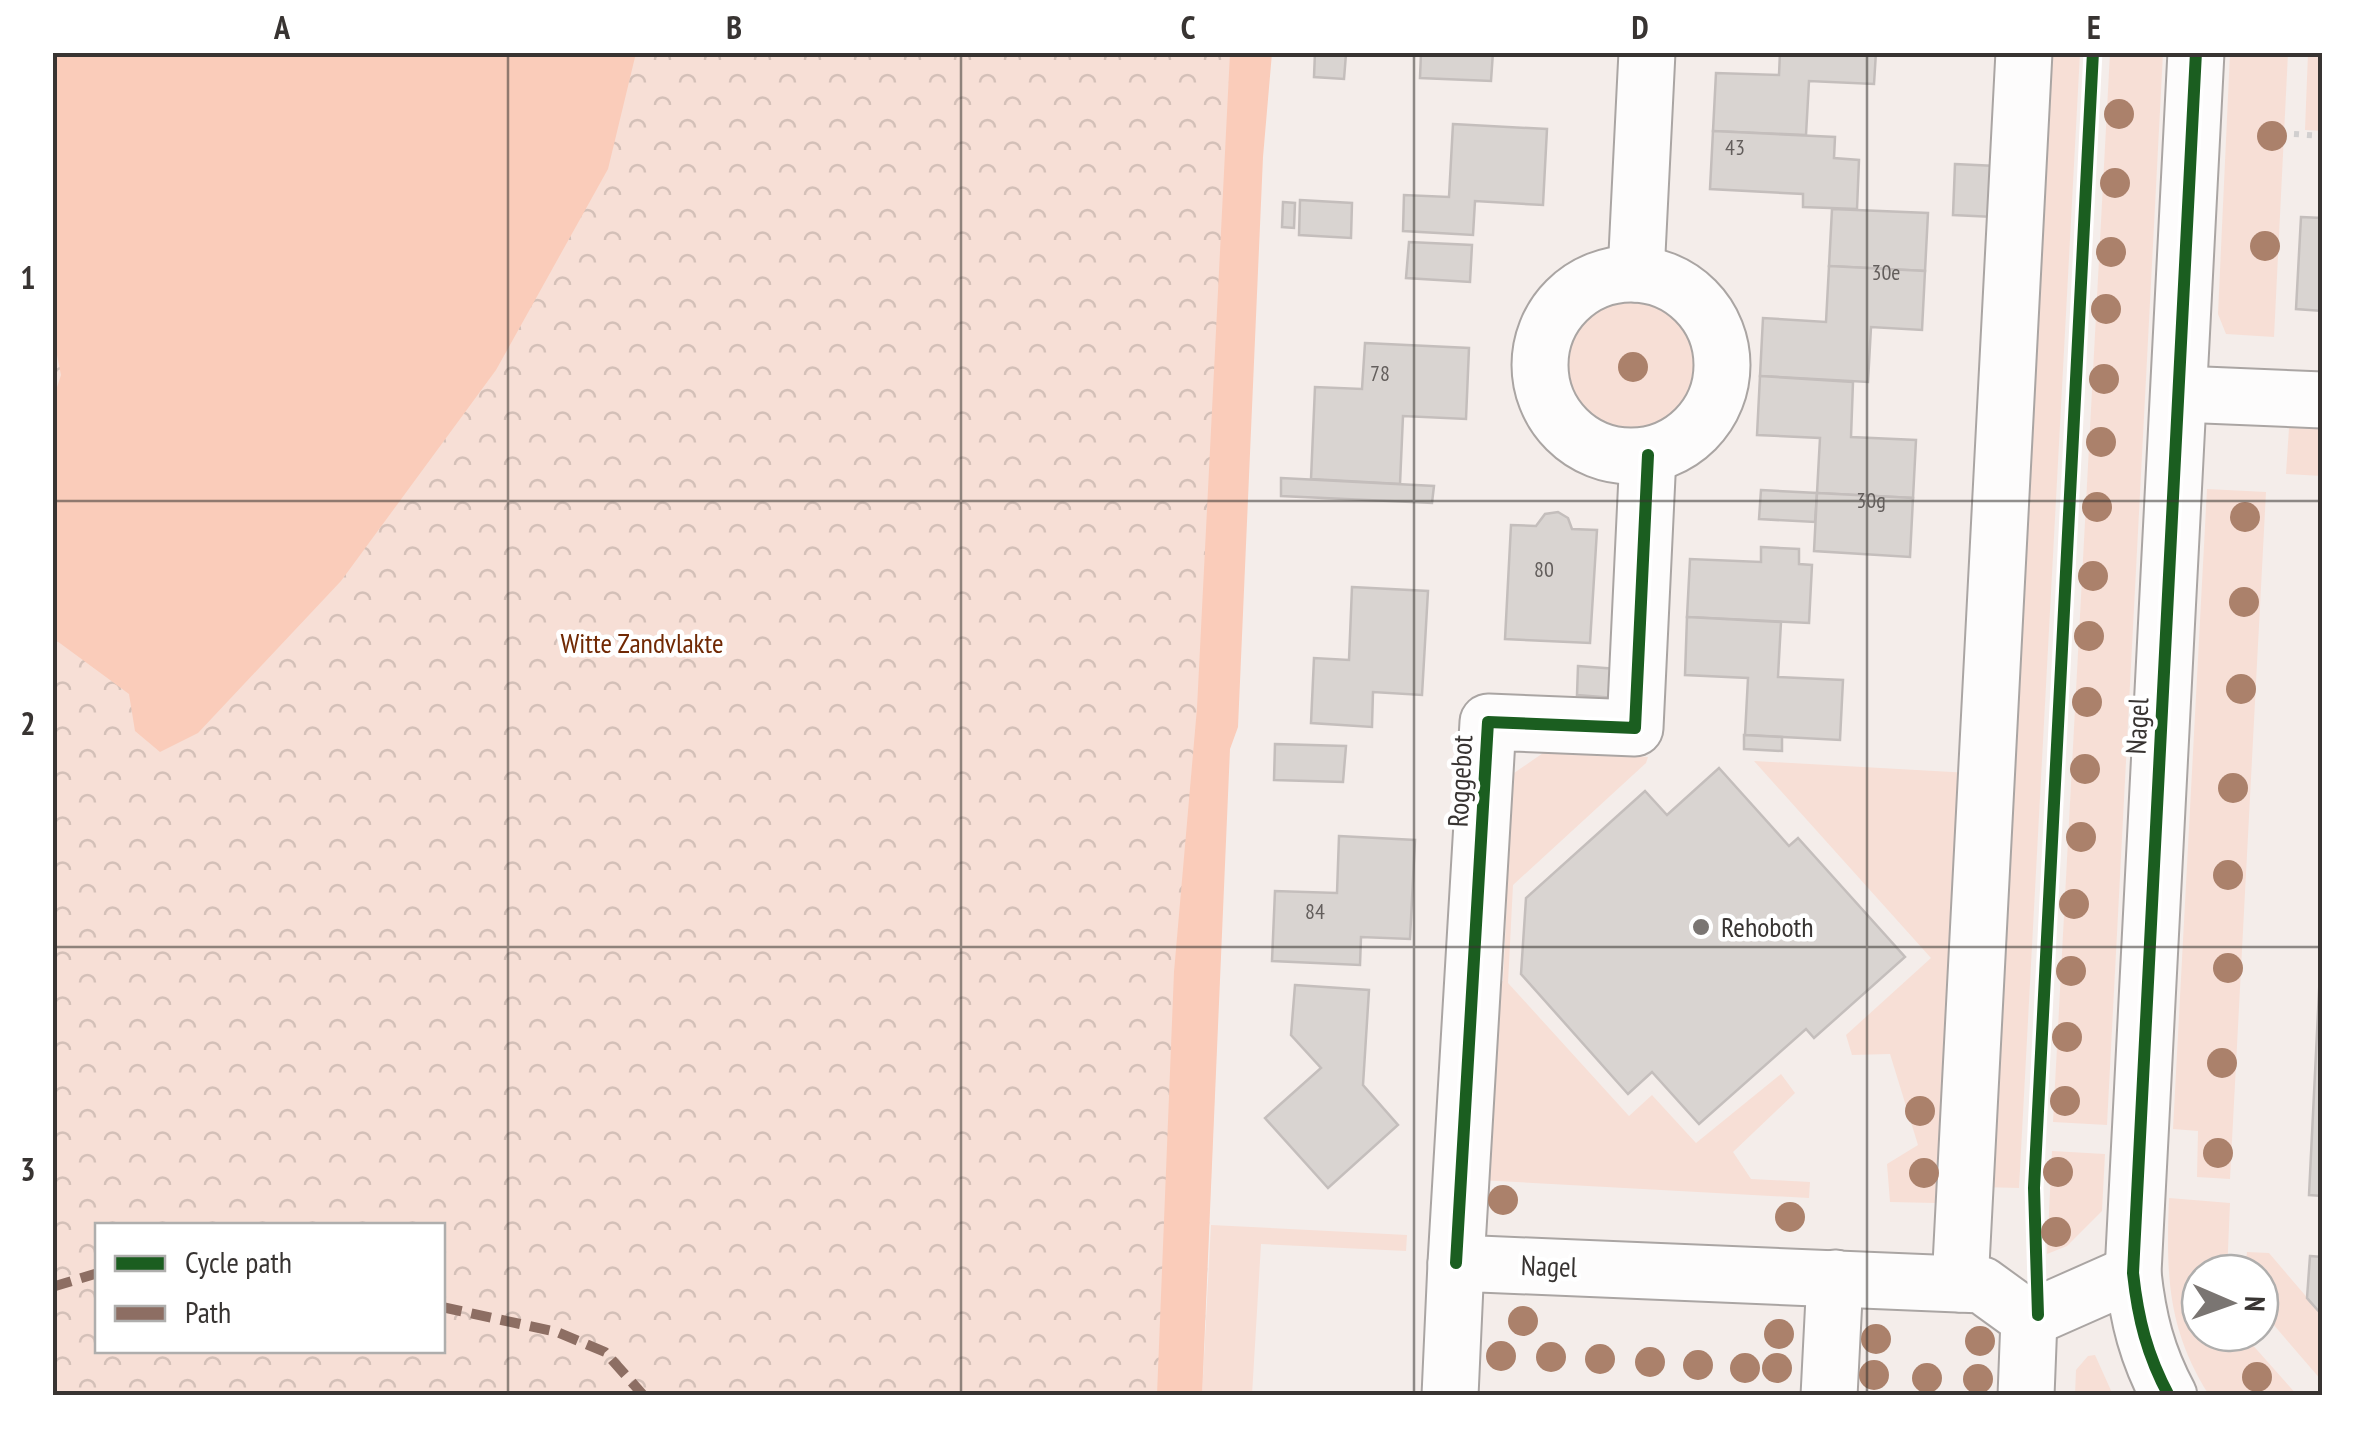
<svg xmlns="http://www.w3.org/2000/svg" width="2375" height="1448" font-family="'PT Sans Narrow',sans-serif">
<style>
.grass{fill:#f7dfd6}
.park{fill:url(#park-crowns);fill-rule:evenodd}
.water{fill:#faccba}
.building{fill:#d9d4d1;stroke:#c4bebc;stroke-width:2.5}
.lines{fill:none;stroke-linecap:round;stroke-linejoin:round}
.minor-casing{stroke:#aaa5a3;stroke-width:59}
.path{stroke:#d1cfcf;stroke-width:6;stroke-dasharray:5 8;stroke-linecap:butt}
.minor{stroke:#fdfcfc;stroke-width:55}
.quiet{stroke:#8d6e63;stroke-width:10;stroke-dasharray:20 10;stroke-linecap:butt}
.cycleway-casing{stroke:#fff;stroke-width:19}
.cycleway{stroke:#1b5e20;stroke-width:12}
.tree{fill:#ab816b}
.grid{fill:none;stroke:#383432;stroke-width:2.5;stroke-opacity:0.55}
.poi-dot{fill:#7a7572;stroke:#fff;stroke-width:4}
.labels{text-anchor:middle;stroke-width:9;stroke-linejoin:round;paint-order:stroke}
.number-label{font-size:22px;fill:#635e5c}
.park-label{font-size:28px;fill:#702803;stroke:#fff}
.street-label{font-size:28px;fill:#383432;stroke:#fff}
.poi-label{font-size:28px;fill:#383432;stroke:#fff;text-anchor:start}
.neatline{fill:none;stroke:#383432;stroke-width:4}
.grid-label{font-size:32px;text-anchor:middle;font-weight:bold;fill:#383432}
</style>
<defs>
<pattern id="park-crowns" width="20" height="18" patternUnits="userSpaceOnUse" patternTransform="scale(2.5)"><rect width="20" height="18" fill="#f7dfd6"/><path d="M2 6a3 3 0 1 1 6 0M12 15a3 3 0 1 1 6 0" fill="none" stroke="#d4c0b8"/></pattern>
</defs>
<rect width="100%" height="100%" fill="#f4edea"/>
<g class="grass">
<path d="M2044,53H2080L2019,1188L1982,1187Z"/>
<path d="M2110,53H2163L2107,1125L2053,1122Z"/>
<path d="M2230,53H2288L2274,337L2226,334L2218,314Z"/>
<path d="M2308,53H2322V131L2305,130Z"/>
<circle cx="1630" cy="365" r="68"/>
<path d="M2289,428L2322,429V476L2286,474Z"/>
<path d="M2207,489L2266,492L2230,1179L2197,1177L2198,1131L2173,1129Z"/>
<path d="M1546,751L1648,757L1646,763L1513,885L1508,983L1629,1116L1652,1095L1696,1143L1781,1074L1795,1093L1733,1152L1751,1179L1810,1182L1809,1198L1478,1180L1489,981H1503L1507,900L1493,899L1501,782Z"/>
<path d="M1754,761L1970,773L1948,1186L1936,1203L1890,1202L1887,1164L1918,1145L1890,1054L1852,1055L1846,1035L1931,958Z"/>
<path d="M2052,1151L2105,1154L2102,1211L2067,1246L2047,1254Z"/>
<path d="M2169,1198L2230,1203L2227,1273H2200V1333H2242L2297,1395H2209C2167,1329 2166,1273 2169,1198Z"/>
<path d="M1211,1225L1407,1235L1406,1251L1261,1244L1252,1395H1202Z"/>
<path d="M2247,1252L2269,1253L2322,1315V1381L2260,1309V1273H2245Z"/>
<path d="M2095,1355L2113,1395H2075L2076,1370L2088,1356Z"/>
</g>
<path class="park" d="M52,53H1258L1202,1395H53ZM98,1226H442V1350H98Z"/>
<g class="water">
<path d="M52,53H636L608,169L496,370L341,581L198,733L160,752L135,731L129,694L57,641L53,619L52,403L61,375L52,330Z"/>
<path d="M1230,53H1272L1263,157L1238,727L1230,749L1202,1395H1157L1174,972L1197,708Z"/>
</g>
<g class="building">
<path d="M1315,52L1346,54L1344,79L1314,77Z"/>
<path d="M1421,52H1493L1491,81L1420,78Z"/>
<path d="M1780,52H1876L1874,84L1809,81L1806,135L1713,131L1716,73L1779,75Z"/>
<path d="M1453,124L1547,129L1543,205L1475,201L1473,235L1403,231L1404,195L1449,197Z"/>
<path d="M1713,131L1835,137L1834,158L1859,160L1857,209L1803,207V194L1710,189Z"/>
<path d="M1955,164L1996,166L1994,217L1953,215Z"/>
<path d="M1300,200L1352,203L1351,238L1299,235Z"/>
<path d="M1283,202L1295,203L1294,228L1282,227Z"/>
<path d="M1832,209L1928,213L1925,271L1829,266Z"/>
<path d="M2301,217L2322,218V311L2296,309Z"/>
<path d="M1409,242L1472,245L1470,282L1406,278Z"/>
<path d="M1829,266L1925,271L1922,330L1871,327L1868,382L1760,376L1763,318L1826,322Z"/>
<path d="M1365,343L1469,348L1466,419L1403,416L1400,484L1311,479L1315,387L1362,389Z"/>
<path d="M1760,376L1853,382L1851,437L1916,440L1913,498L1817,493L1820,438L1757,435Z"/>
<path d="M1281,478L1434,486L1432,503L1281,496Z"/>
<path d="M1761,490L1817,493L1815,522L1759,519Z"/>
<path d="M1817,493L1913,498L1910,557L1814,551Z"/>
<path d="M1558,512L1568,518L1572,529L1597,530L1590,643L1505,639L1511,525L1536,526L1545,514Z"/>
<path d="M1761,547L1799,549V564L1812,565L1809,623L1687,617L1690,559L1761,562Z"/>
<path d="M1352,587L1428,591L1422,695L1373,692L1372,727L1311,723L1314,658L1349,660Z"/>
<path d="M1687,617L1781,622L1778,677L1843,680L1840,740L1745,735L1748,678L1685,675Z"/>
<path d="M1578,666L1617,669L1615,698L1577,695Z"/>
<path d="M1744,735L1782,737V751L1744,749Z"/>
<path d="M1275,744L1346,746L1343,782L1274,780Z"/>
<path d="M1719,768L1789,846L1798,838L1905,957L1814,1038L1806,1029L1699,1124L1652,1072L1628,1094L1521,974L1526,898L1645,791L1667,815Z"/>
<path d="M1339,836L1415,840L1410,939L1361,937L1360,965L1272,961L1275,891L1337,893Z"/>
<path d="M2322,931V1196L2309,1195Z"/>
<path d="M1295,985L1369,990L1363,1085L1398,1125L1328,1188L1265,1118L1321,1068L1291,1035Z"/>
<path d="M2310,1256L2322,1257V1315L2307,1298Z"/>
</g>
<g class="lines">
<defs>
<g id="minor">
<path d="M1636,274L1647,52"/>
<circle cx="1631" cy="365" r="91"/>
<path d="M2180,394L2322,400"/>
<path d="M1456,1263L1488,722L1635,728L1648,455"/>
<path d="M1960,1284L2024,52"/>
<path d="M2029,1319L2133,1273"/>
<path d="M1450,1396L1456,1263L1982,1285L2029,1319"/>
<path d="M1829,1396L1835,1278"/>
<path d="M2026,1396L2029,1319"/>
<path d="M2169,1396C2147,1355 2138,1319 2133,1273L2196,52"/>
</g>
</defs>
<use href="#minor" class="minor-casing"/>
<path class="path" d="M2294,134L2322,136"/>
<use href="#minor" class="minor"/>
<g class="quiet">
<path d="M52,1287L98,1273"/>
<path d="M442,1307L557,1332L605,1352L644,1396"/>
</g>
<defs>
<g id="cycleway">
<path d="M1456,1263L1488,722L1635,728L1648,455"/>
<path d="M2038,1315L2034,1188L2093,52"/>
<path d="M2169,1396C2147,1355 2138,1319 2133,1273L2196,52"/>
</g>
</defs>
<use href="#cycleway" class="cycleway-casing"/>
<use href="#cycleway" class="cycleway"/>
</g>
<g class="tree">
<circle cx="2119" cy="114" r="15"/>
<circle cx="2272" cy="136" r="15"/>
<circle cx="2115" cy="183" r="15"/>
<circle cx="2265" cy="246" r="15"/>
<circle cx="2111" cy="252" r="15"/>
<circle cx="2106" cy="309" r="15"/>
<circle cx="1633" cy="367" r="15"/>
<circle cx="2104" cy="379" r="15"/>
<circle cx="2101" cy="442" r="15"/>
<circle cx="2097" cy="507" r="15"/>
<circle cx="2245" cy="517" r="15"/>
<circle cx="2093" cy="576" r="15"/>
<circle cx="2244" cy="602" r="15"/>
<circle cx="2089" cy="636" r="15"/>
<circle cx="2241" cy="689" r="15"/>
<circle cx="2087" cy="702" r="15"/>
<circle cx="2085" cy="769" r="15"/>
<circle cx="2233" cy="788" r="15"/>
<circle cx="2081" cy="837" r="15"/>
<circle cx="2228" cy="875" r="15"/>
<circle cx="2074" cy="904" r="15"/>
<circle cx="2228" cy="968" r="15"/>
<circle cx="2071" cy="971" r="15"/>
<circle cx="2067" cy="1037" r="15"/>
<circle cx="2222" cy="1063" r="15"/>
<circle cx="2065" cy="1101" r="15"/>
<circle cx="1920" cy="1111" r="15"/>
<circle cx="2218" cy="1153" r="15"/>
<circle cx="2058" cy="1172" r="15"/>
<circle cx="1924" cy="1173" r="15"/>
<circle cx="1503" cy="1200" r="15"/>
<circle cx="1790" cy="1217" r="15"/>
<circle cx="2056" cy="1232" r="15"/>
<circle cx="1523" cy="1321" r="15"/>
<circle cx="1779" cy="1334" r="15"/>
<circle cx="1876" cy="1339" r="15"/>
<circle cx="1980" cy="1341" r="15"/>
<circle cx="1501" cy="1356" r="15"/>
<circle cx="1551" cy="1357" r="15"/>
<circle cx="1600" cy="1359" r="15"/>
<circle cx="1650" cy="1362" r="15"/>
<circle cx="1698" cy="1365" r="15"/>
<circle cx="1745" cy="1368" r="15"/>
<circle cx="1777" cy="1368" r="15"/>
<circle cx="1874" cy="1375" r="15"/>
<circle cx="2257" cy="1377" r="15"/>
<circle cx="1927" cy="1378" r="15"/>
<circle cx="1978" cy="1379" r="15"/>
</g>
<path class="grid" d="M508,52V1396M961,52V1396M1414,52V1396M1867,52V1396M52,501H2322M52,947H2322"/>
<circle class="poi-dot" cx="1701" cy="927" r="10"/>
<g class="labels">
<g class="number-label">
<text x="1735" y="155">43</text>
<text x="1886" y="280">30e</text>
<text x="1380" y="381">78</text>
<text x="1871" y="508">30g</text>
<text x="1544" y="577">80</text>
<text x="1315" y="919">84</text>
</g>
<g class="park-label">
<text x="642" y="653">Witte Zandvlakte</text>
</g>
<g class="street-label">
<text transform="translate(2137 726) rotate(-87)" y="10">Nagel</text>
<text transform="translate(1460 781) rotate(-87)" y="10">Roggebot</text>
<text transform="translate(1549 1266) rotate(2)" y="10">Nagel</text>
</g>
<g class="poi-label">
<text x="1721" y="937">Rehoboth</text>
</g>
</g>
<rect width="2375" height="1448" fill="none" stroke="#ffffff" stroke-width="110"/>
<rect x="95" y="1223" width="350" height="130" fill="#ffffff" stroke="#afaead" stroke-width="2.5"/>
<rect x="115" y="1256" width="50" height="15" fill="#1b5e20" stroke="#afaead" stroke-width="2.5"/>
<text x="185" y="1273" font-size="30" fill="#383432">Cycle path</text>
<rect x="115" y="1306" width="50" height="15" fill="#8d6e63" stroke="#afaead" stroke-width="2.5"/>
<text x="185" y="1323" font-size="30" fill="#383432">Path</text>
<g transform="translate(2230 1303) rotate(92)"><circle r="48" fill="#ffffff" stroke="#afaead" stroke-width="2.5"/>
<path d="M0-8L18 38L0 25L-18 38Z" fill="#7a7572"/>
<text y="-15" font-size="28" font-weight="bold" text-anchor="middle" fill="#383432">N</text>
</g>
<rect x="55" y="55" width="2265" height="1338" class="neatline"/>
<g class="grid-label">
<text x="282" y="39">A</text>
<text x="734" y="39">B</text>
<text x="1188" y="39">C</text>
<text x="1640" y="39">D</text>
<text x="2094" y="39">E</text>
<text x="28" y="289">1</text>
<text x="28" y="735">2</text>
<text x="28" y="1181">3</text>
</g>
</svg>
